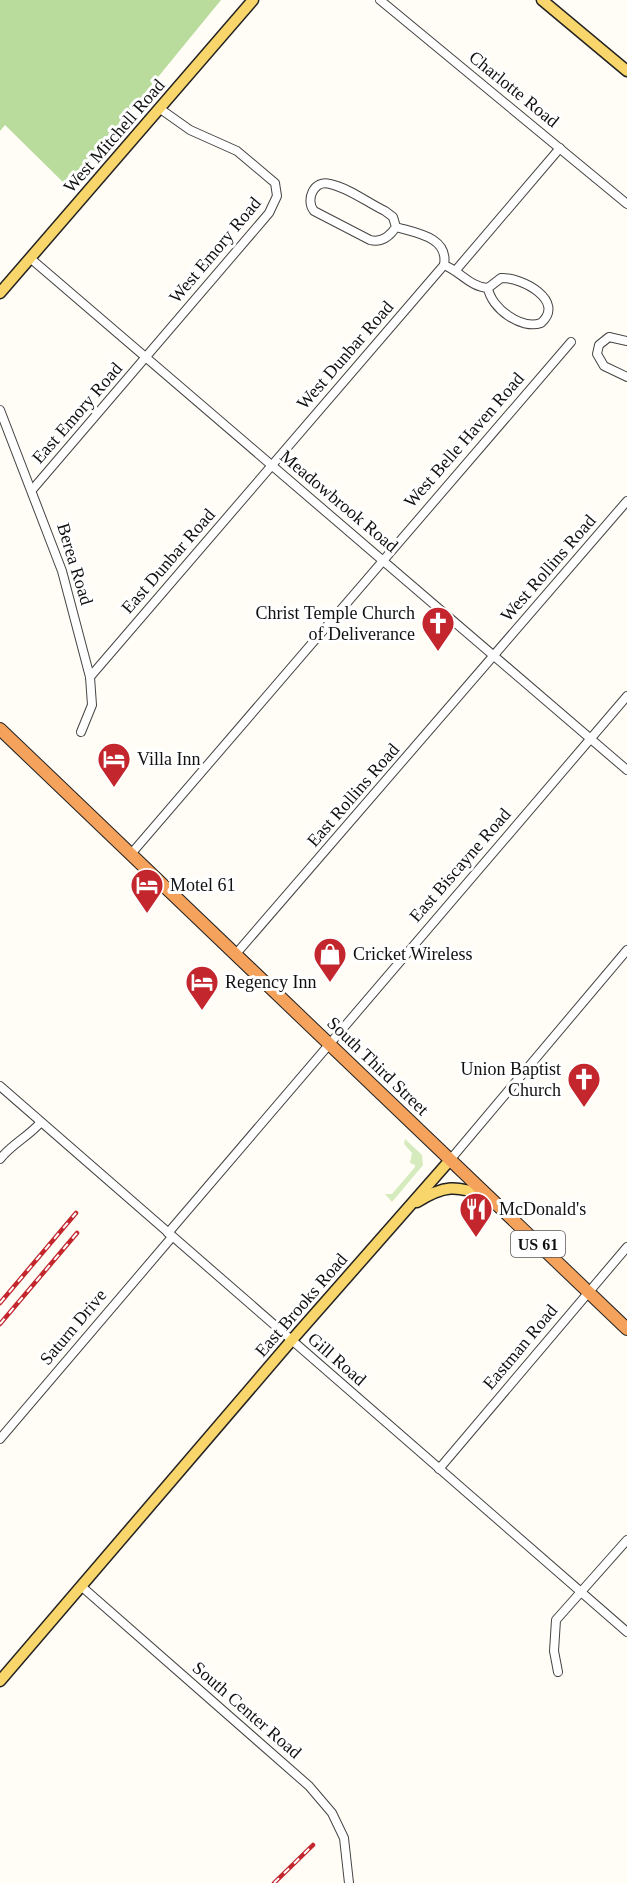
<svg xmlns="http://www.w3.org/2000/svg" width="627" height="1883" font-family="Georgia,serif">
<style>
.green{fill:#d5ebbd}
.forest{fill:#b9dc9c}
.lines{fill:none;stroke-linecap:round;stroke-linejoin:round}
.minor-casing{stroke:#444;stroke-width:10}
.major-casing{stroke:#222;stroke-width:13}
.highway-casing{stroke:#222;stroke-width:14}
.minor{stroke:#fff;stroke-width:8}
.major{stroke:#f9d66b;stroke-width:10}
.highway{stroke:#f5a25d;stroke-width:12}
.rail-casing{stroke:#c4262e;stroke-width:4.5}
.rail{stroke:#fff;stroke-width:2;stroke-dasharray:7;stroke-linecap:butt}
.labels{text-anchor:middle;stroke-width:6;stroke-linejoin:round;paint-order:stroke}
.shield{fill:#fff;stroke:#585858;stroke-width:1.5}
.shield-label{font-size:16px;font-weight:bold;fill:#111}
.street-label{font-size:18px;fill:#111;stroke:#fff}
.poi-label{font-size:18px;fill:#111;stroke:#fff;text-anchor:start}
</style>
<rect width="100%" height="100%" fill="#fffdf5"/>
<path class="green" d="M405,1139L422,1155L423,1165L392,1202L385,1194H392L415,1167V1165L410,1163L412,1153L404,1144Z"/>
<path class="forest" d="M0,0H221L68,187L5,125L0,131Z"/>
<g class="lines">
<defs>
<g id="minor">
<path d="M380,0L627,204"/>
<path d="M396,227C390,236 382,243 370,240L314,211C305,200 314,179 330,184C349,188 368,203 385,211L393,217L396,227C416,233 449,237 444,265C460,271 470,287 488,288L501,278C522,277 566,301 541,323C521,330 491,308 488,288"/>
<path d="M30,258L627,770"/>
<path d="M456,270L560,148"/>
<path d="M627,341L609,337L599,345L597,354L604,366L627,377"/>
<path d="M0,410L62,571L90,677L92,705L81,732"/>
<path d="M32,490L269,213L277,196L275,183L237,151L190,130L159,108"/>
<path d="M90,677L444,265"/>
<path d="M131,854L571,342"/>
<path d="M235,955L627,501"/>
<path d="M0,1086L627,1632"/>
<path d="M0,1159C13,1143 28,1137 41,1122"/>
<path d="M450,1160L627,950"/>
<path d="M168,1233L627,696"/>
<path d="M0,1439L172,1237"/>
<path d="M439,1469L627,1247"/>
<path d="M81,1586L309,1786L332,1813L344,1838L349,1883"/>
<path d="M558,1672L554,1651L556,1620L627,1540"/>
</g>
<g id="major">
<path d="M542,0L627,71"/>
<path d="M0,293L253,0"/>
<path d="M417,1202C444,1185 456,1185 486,1196"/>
<path d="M0,1681L291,1341L450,1160"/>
</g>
<path id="highway" d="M0,729L627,1329"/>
</defs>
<use href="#minor" class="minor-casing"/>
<use href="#major" class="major-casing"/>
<use href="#highway" class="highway-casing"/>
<use href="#minor" class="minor"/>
<use href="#major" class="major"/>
<use href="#highway" class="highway"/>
<defs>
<g id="rail">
<path d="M0,1303L76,1213"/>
<path d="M0,1324L77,1233"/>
<path d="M274,1883L313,1845"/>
</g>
</defs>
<use href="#rail" class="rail-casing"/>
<use href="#rail" class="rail"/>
</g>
<defs>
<symbol id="church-pin" viewBox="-11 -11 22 30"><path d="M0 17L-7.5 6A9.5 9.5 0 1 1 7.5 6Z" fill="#c4262e" stroke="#fff"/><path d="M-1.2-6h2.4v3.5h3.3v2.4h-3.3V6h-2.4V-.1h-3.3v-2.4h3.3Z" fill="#fff"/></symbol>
<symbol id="hotel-pin" viewBox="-11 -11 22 30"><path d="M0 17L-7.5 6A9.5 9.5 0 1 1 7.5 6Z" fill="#c4262e" stroke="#fff"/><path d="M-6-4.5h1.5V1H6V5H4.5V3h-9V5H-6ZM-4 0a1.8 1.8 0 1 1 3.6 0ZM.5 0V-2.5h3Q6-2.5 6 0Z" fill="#fff"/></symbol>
<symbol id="shop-pin" viewBox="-11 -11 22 30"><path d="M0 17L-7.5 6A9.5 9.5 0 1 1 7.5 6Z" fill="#c4262e" stroke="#fff"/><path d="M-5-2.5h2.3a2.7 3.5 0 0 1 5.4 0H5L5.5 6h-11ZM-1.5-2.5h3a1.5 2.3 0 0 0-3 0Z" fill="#fff"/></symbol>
<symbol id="restaurant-pin" viewBox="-11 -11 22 30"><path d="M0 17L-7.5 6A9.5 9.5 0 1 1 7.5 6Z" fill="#c4262e" stroke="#fff"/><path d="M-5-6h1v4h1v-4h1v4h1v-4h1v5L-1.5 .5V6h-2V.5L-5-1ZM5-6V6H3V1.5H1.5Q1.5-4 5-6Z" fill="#fff"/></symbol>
</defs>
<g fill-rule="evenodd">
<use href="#church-pin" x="419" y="604" width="38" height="52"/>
<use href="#hotel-pin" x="95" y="740" width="38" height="52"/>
<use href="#hotel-pin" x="128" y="866" width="38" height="52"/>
<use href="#shop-pin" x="311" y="935" width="38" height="52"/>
<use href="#hotel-pin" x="183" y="963" width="38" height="52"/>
<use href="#church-pin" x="565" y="1060" width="38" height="52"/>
<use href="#restaurant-pin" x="457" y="1190" width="38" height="52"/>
</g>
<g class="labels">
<rect class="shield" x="511" y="1231" width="54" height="26" rx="4.5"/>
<g class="shield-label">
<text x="538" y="1250">US 61</text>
</g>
<g class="street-label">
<text transform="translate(514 89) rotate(39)" y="6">Charlotte Road</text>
<text transform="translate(114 136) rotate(-49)" y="6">West Mitchell Road</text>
<text transform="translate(215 250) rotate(-50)" y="6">West Emory Road</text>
<text transform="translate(345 355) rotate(-49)" y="6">West Dunbar Road</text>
<text transform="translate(77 413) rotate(-49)" y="6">East Emory Road</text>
<text transform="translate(464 440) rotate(-49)" y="6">West Belle Haven Road</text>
<text transform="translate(339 501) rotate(40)" y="6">Meadowbrook Road</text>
<text transform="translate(168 561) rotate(-49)" y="6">East Dunbar Road</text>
<text transform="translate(75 564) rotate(73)" y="6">Berea Road</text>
<text transform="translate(548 568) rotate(-49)" y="6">West Rollins Road</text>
<text transform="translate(353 795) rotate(-49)" y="6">East Rollins Road</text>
<text transform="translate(460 865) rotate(-49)" y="6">East Biscayne Road</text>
<text transform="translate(378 1066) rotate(44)" y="6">South Third Street</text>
<text transform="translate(301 1305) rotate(-49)" y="6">East Brooks Road</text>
<text transform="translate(73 1327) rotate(-50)" y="6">Saturn Drive</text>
<text transform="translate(520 1347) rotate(-50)" y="6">Eastman Road</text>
<text transform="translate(337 1359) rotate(41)" y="6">Gill Road</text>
<text transform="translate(247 1710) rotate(41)" y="6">South Center Road</text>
</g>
<g class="poi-label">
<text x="415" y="619" text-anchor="end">Christ Temple Church<tspan x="415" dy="21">of Deliverance</tspan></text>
<text x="137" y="765">Villa Inn</text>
<text x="170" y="891">Motel 61</text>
<text x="353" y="960">Cricket Wireless</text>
<text x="225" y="988">Regency Inn</text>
<text x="561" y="1075" text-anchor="end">Union Baptist<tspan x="561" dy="21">Church</tspan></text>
<text x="499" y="1215">McDonald's</text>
</g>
</g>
</svg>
